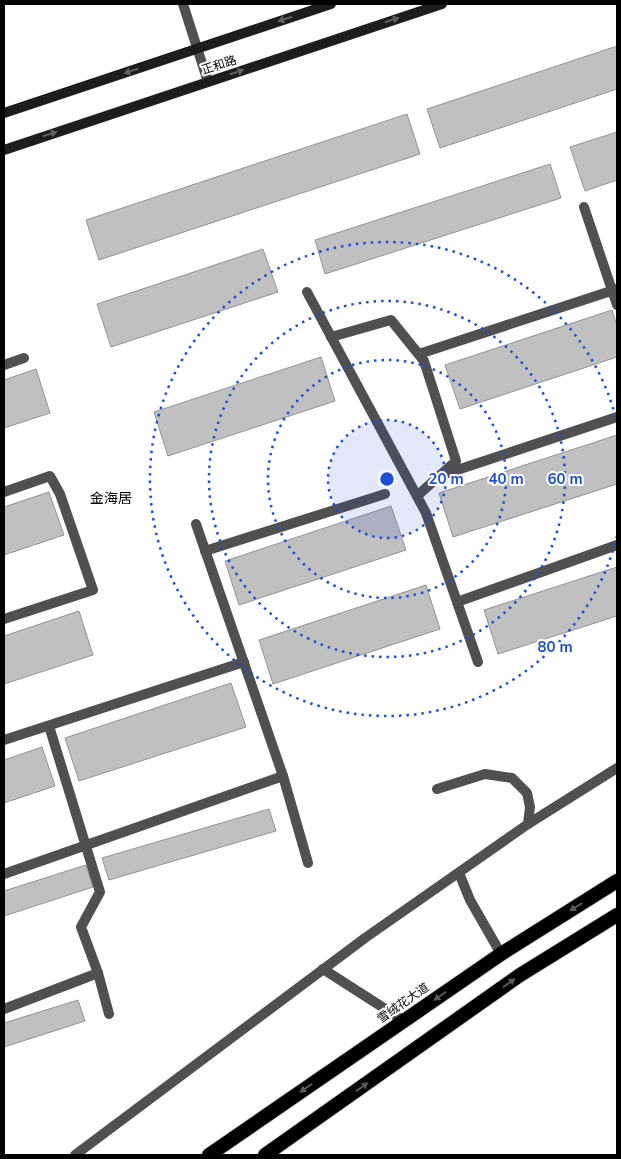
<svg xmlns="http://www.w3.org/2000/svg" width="621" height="1159" font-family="'Nunito Sans','Noto Sans SC',sans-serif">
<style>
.building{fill:#c0c0c0;stroke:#949494}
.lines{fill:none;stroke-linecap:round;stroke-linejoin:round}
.trunk-casing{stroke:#dbdbdb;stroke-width:16}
.service{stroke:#505050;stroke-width:10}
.minor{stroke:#505050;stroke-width:10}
.secondary{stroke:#1d1d1d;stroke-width:10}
.trunk{stroke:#000;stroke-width:14}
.oneway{fill:#616161}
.oneway2{fill:#595959}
.ring{fill:none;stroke:#1d4ed8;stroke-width:2.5;stroke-dasharray:2.5 5}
.labels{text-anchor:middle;stroke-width:4;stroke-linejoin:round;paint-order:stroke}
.street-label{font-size:12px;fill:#000;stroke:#fff}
.neighbourhood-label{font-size:14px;fill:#000;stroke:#fff}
.centre{fill:#1d4ed8;stroke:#fff;stroke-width:2.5}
.ring-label{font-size:15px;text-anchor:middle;font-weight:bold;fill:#1d4ed8;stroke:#fff;stroke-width:4;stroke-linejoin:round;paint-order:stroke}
</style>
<rect width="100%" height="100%" fill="#fff"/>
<g class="building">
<path d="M617,46V89L440,148L427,109Z"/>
<path d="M407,114L420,154L99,260L86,220Z"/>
<path d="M617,132V180L585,191L570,147Z"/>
<path d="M550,164L561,198L325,274L315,240Z"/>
<path d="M263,249L278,292L111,347L97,304Z"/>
<path d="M612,310L617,326V357L460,409L445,365Z"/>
<path d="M321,357L335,401L168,456L154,412Z"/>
<path d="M36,369L50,413L4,428V380Z"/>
<path d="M617,435V484L453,537L439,493Z"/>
<path d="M49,492L64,535L4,555V507Z"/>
<path d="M391,506L406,550L239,605L225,561Z"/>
<path d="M617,567V616L498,654L484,610Z"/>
<path d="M426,585L440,629L273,684L259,640Z"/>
<path d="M79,611L93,655L4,684V636Z"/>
<path d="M231,683L246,727L79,781L65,738Z"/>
<path d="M42,747L55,786L4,803V760Z"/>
<path d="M269,809L276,831L109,880L102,858Z"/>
<path d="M86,865L93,887L4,916V891Z"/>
<path d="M78,1000L85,1021L4,1047V1023Z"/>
</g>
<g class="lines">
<defs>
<g id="trunk">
<path d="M209,1155L501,954L617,881"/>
<path d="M265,1155L520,975L617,915"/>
</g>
</defs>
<use href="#trunk" class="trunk-casing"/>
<g class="service">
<path d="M437,789L485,774L512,778L527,793L530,807L528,824"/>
<path d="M459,873L470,900L501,954"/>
<path d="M323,969L404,1021"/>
<path d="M75,1155L365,938L528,824L617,768"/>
</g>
<g class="minor">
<path d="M183,4L208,82"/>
<path d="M584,207L617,305"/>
<path d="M307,292L426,513L478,662"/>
<path d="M331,337L391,320L424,361L456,461L417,496"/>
<path d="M419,354L617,289"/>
<path d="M4,365L24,358"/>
<path d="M445,474L617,417"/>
<path d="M4,492L50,476L60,494L93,590L4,619"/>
<path d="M196,524L283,776L308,863"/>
<path d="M205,551L385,494"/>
<path d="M457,602L617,545"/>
<path d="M49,726L100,892L81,927L98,973L109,1014"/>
<path d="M4,740L244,662"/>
<path d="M4,874L283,776"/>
<path d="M4,1009L98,973"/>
</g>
<g class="secondary">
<path d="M4,113L331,4"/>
<path d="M4,150L442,4"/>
</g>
<use href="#trunk" class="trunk"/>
</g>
<defs><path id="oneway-solid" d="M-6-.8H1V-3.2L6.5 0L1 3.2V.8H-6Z" transform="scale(1.25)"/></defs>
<g class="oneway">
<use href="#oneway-solid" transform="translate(285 19) rotate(162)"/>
<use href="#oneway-solid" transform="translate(392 20) rotate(-18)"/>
<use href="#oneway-solid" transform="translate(131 71) rotate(162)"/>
<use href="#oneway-solid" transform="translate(237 72) rotate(-18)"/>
<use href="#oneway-solid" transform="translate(50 134) rotate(-18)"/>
</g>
<g class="oneway2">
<use href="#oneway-solid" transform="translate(576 907) rotate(148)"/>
<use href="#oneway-solid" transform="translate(509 983) rotate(-35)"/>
<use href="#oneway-solid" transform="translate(440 996) rotate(145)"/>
<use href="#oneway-solid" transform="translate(362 1087) rotate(-35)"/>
<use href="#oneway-solid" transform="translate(306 1088) rotate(145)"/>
</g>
<circle cx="387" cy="479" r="59" fill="#1d4ed8" fill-opacity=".12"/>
<g class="ring">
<circle cx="387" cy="479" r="59"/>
<circle cx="387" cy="479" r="119"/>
<circle cx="387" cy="479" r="178"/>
<path d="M617 536A237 237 0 1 1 617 422"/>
</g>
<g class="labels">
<g class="street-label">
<text transform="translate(219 65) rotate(-18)" y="4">正和路</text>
<text transform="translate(403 1003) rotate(-35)" y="4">雪绒花大道</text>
</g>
<g class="neighbourhood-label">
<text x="111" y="503">金海居</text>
</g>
</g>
<circle cx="387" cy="479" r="8" class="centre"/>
<g class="ring-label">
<text x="446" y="484">20 m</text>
<text x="506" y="484">40 m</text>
<text x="565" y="484">60 m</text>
<text x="555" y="652">80 m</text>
</g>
<rect width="621" height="1159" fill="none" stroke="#000000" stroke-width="10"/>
</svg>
